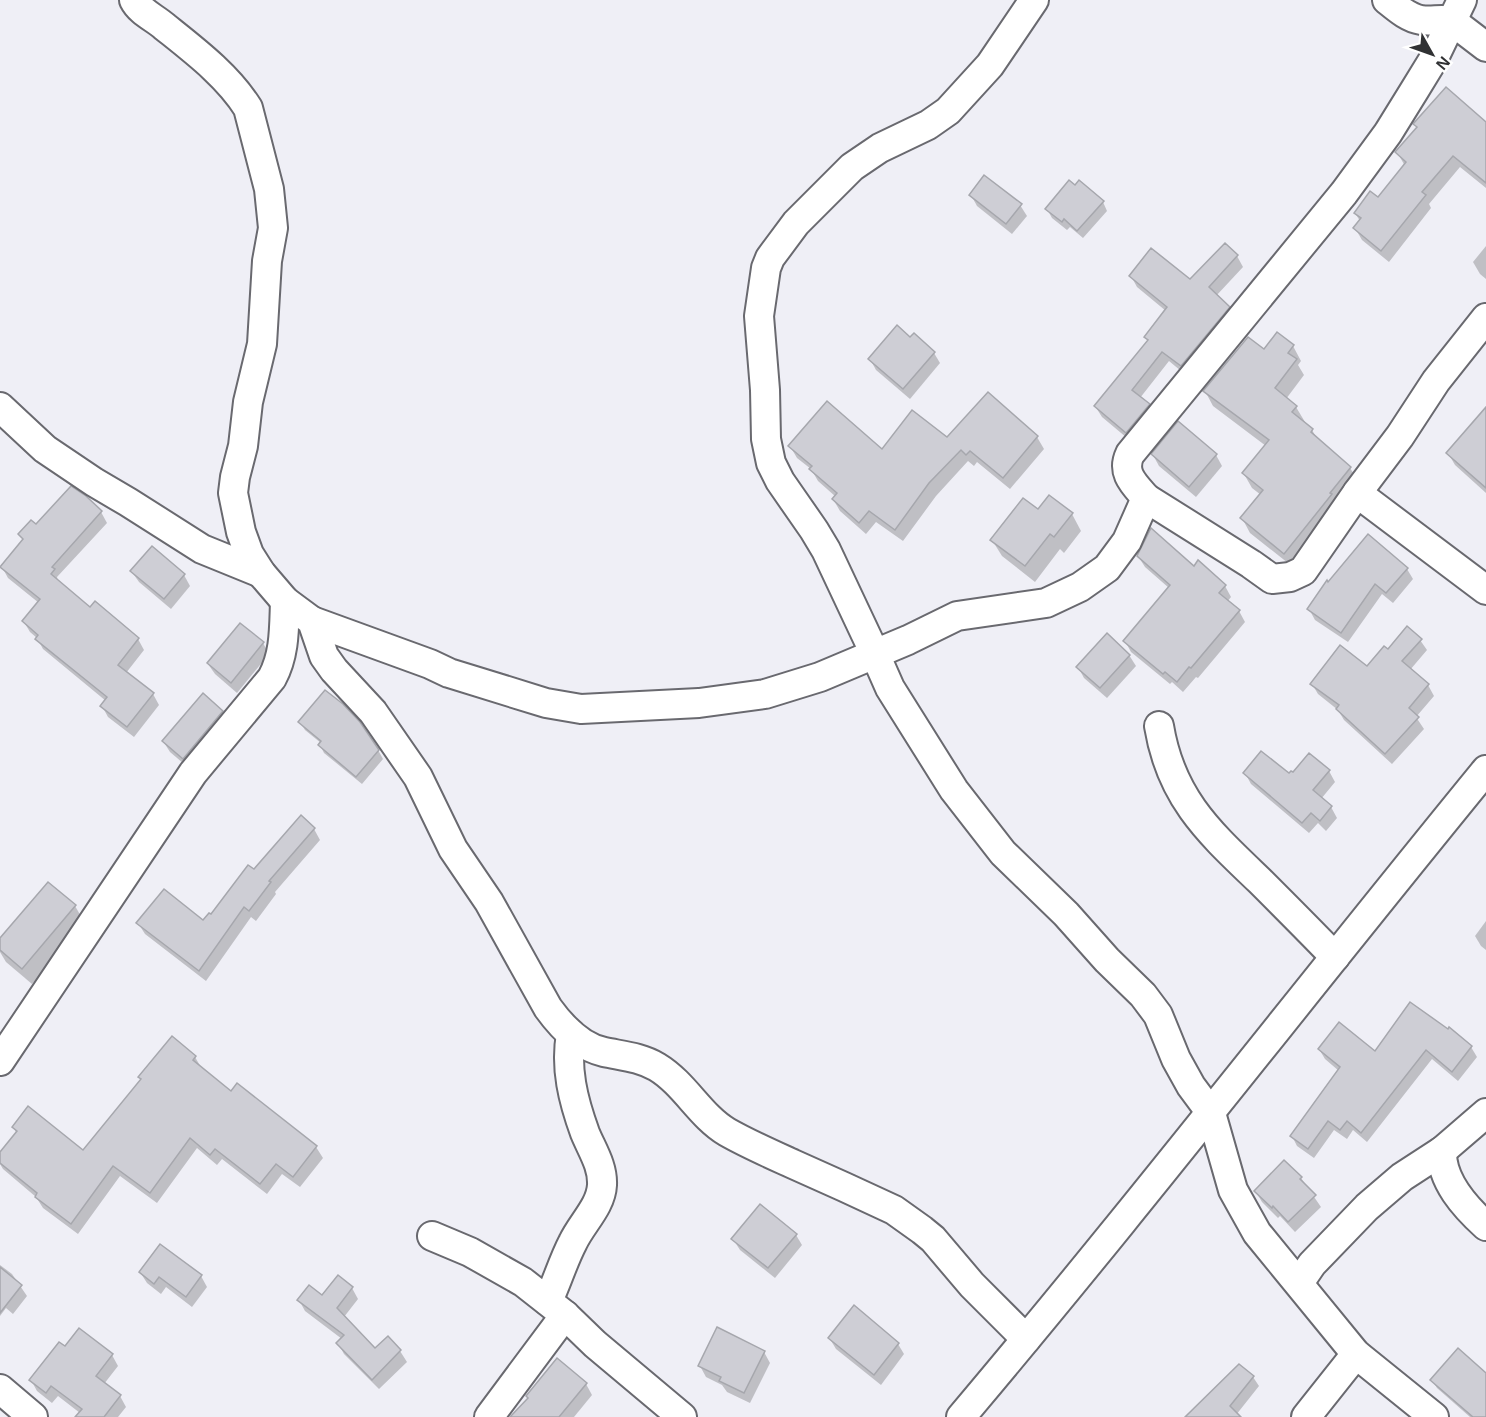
<svg xmlns="http://www.w3.org/2000/svg" width="1486" height="1417" font-family="Arial,sans-serif">
<style>
.shadow{fill:#0003}
.building{fill:#ceced5;stroke:#a6a7ad;stroke-width:1.5}
.lines{fill:none;stroke-linecap:round;stroke-linejoin:round}
.street-casing{stroke:#69696f;stroke-width:32}
.street{stroke:#fff;stroke-width:28}
</style>
<rect width="100%" height="100%" fill="#efeff6"/>
<g class="shadow">
<path d="M1415,124L1486,126V188L1460,167L1429,204L1431,208L1389,262L1362,240L1355,228L1360,221L1355,213L1378,199L1405,166L1397,152L1418,128Z"/>
<path d="M971,195L1020,205L1027,216L1012,234L977,206Z"/>
<path d="M1103,202L1107,211L1083,238L1070,227L1067,230L1052,218L1047,209Z"/>
<path d="M1486,246V279L1480,274L1473,262Z"/>
<path d="M1237,256L1243,267L1216,296L1228,307L1235,318L1187,376L1169,361L1140,398L1148,405L1155,416L1133,443L1102,417L1095,406L1149,342L1146,337L1166,311L1137,287L1131,276L1190,281Z"/>
<path d="M911,339L934,353L940,363L910,399L876,370L870,359Z"/>
<path d="M1293,346L1301,361L1298,365L1304,375L1286,399L1296,407L1305,422L1303,423L1312,430L1318,440L1350,468L1359,482L1293,567L1250,533L1242,518L1261,495L1252,488L1244,474L1266,446L1213,406L1205,391L1264,351Z"/>
<path d="M1486,428V493L1455,465L1448,453Z"/>
<path d="M1037,437L1044,449L1010,489L977,462L974,466L968,461L936,496L903,541L876,522L866,534L840,511L833,499L836,497L818,481L811,469L797,458L790,446L882,452L948,439Z"/>
<path d="M1153,455H1216L1222,466L1196,497L1159,466Z"/>
<path d="M101,512L107,523L57,577L58,582L90,609L138,639L144,650L126,673L153,694L159,705L134,737L108,717L102,706L106,701L43,649L37,638L30,632L24,622L39,603L8,578L2,567L36,526Z"/>
<path d="M1038,512L1072,514L1081,531L1064,553L1060,549L1035,582L1002,556L992,540Z"/>
<path d="M1138,556L1194,568L1225,586L1231,597L1227,602L1239,611L1245,622L1198,678L1196,677L1183,692L1172,682L1170,684L1131,652L1125,641L1169,588L1145,567Z"/>
<path d="M1407,569L1413,579L1393,603L1382,594L1348,642L1315,620L1309,609Z"/>
<path d="M132,572L184,575L190,586L171,609L139,582Z"/>
<path d="M1420,640L1427,650L1410,670L1428,685L1434,696L1416,717L1424,729L1392,764L1344,720L1338,710L1318,694L1312,684L1367,668Z"/>
<path d="M263,643L269,654L237,693L215,674L208,664Z"/>
<path d="M1129,655L1136,666L1107,698L1084,678L1078,667Z"/>
<path d="M222,712L229,722L190,769L170,752L163,741Z"/>
<path d="M300,722L378,750L383,759L362,784L324,753L320,745L321,743L305,730Z"/>
<path d="M1309,755L1329,771L1335,782L1321,799L1331,807L1337,818L1326,831L1318,823L1309,833L1251,784L1245,773L1293,775Z"/>
<path d="M314,829L320,840L275,892L276,894L256,921L251,917L206,981L145,934L138,923H203L254,871Z"/>
<path d="M75,906L85,923L32,984L6,962L0,952V941Z"/>
<path d="M1486,921V950L1481,946L1475,936Z"/>
<path d="M1449,1029L1471,1047L1477,1057L1458,1081L1432,1059L1367,1142L1353,1130L1347,1139L1334,1130L1314,1158L1297,1146L1292,1136L1339,1071L1325,1059L1319,1049L1375,1053Z"/>
<path d="M195,1057L202,1069L231,1093L237,1085L316,1147L323,1158L300,1187L282,1174L267,1194L222,1159L217,1165L197,1148L157,1203L120,1176L78,1234L43,1208L36,1197L3,1169L0,1164V1155L17,1134L13,1127L83,1152L142,1080L140,1077Z"/>
<path d="M1301,1178L1321,1207L1295,1232L1280,1216L1278,1218L1262,1202L1256,1192Z"/>
<path d="M796,1235L802,1245L775,1278L740,1250L733,1239Z"/>
<path d="M0,1265L12,1274L27,1296L13,1314L6,1308L0,1316Z"/>
<path d="M140,1272L201,1276L207,1287L192,1307L166,1287L161,1294L147,1283Z"/>
<path d="M352,1288L358,1299L344,1317L375,1350L388,1338L400,1351L407,1362L379,1389L344,1354L338,1343L342,1339L305,1311L299,1300L323,1297Z"/>
<path d="M830,1339L898,1344L904,1354L881,1385L836,1349Z"/>
<path d="M65,1348L112,1355L118,1366L104,1384L120,1396L126,1407L118,1417H80V1413L58,1396L52,1403L37,1391L31,1380Z"/>
<path d="M764,1352L770,1363L750,1403L727,1392L722,1385L706,1377L700,1366Z"/>
<path d="M1253,1377L1259,1386L1236,1415L1237,1417H1188Z"/>
<path d="M1432,1380H1486V1417H1470L1437,1388Z"/>
<path d="M586,1384L592,1395L574,1417H513Z"/>
</g>
<g class="building">
<path d="M1446,87L1486,122V183L1453,156L1422,192L1426,195L1381,251L1353,228L1361,218L1354,213L1370,191L1378,197L1406,162L1395,152L1417,127L1413,124Z"/>
<path d="M984,175L1022,204L1006,224L969,195Z"/>
<path d="M1069,180L1075,185L1079,180L1104,201L1077,231L1064,219L1062,222L1045,209Z"/>
<path d="M1225,243L1238,255L1209,287L1230,307L1181,366L1162,352L1132,390L1150,404L1126,433L1094,406L1148,340L1144,337L1167,307L1129,276L1151,248L1190,279Z"/>
<path d="M897,325L910,337L914,333L935,352L903,389L868,359Z"/>
<path d="M1277,332L1294,345L1288,353L1297,359L1275,388L1297,406L1292,412L1313,429L1311,432L1351,467L1330,493L1332,494L1284,554L1240,518L1263,490L1242,473L1269,440L1203,391L1248,337L1264,349Z"/>
<path d="M988,392L1038,436L1003,478L970,451L966,455L961,450L929,483L895,530L869,511L859,523L832,499L837,493L809,469L812,466L788,446L827,401L882,449L912,410L947,437Z"/>
<path d="M1486,407V488L1446,453Z"/>
<path d="M1178,421L1217,454L1189,487L1151,454Z"/>
<path d="M71,486L86,496L102,511L52,567L55,569L51,574L90,607L95,601L139,638L118,665L154,693L127,727L100,706L107,697L35,639L38,635L22,621L40,599L0,567L23,539L18,534L31,520L36,524Z"/>
<path d="M1049,495L1073,513L1054,537L1050,534L1025,566L990,540L1023,498L1038,509Z"/>
<path d="M1151,528L1194,566L1198,560L1226,585L1219,593L1240,610L1191,668L1189,667L1177,682L1165,672L1163,674L1123,641L1170,585L1137,556Z"/>
<path d="M1368,534L1408,568L1386,593L1375,584L1341,633L1307,609L1327,580L1328,582Z"/>
<path d="M152,546L185,574L164,599L130,571Z"/>
<path d="M240,623L264,642L231,683L207,663Z"/>
<path d="M1407,626L1422,639L1402,661L1429,684L1409,708L1419,717L1385,754L1336,709L1339,705L1310,684L1340,645L1367,666L1384,646L1388,649Z"/>
<path d="M1107,633L1130,655L1100,688L1076,667Z"/>
<path d="M325,690L343,704L360,722L379,750L356,777L318,745L321,741L298,722Z"/>
<path d="M203,693L223,711L183,759L162,741Z"/>
<path d="M1261,751L1289,773L1291,771L1293,772L1309,753L1330,770L1313,790L1332,806L1320,821L1311,813L1302,823L1243,773Z"/>
<path d="M301,815L315,828L269,881L271,882L249,911L244,907L199,971L136,923L164,889L203,920L209,913L211,914L248,865L254,869Z"/>
<path d="M48,882L76,905L22,969L0,950V938Z"/>
<path d="M1410,1002L1448,1029L1449,1027L1472,1046L1452,1072L1426,1050L1361,1133L1347,1121L1340,1130L1328,1121L1308,1149L1290,1136L1340,1067L1318,1049L1339,1022L1375,1051Z"/>
<path d="M172,1036L196,1056L193,1060L231,1091L237,1083L317,1146L293,1177L276,1164L260,1184L215,1149L210,1155L190,1138L150,1193L113,1166L71,1224L35,1197L37,1193L0,1163V1152L17,1131L12,1127L28,1106L83,1150L141,1079L138,1077Z"/>
<path d="M1284,1160L1302,1177L1300,1179L1316,1195L1288,1222L1273,1206L1272,1208L1254,1191Z"/>
<path d="M760,1204L797,1234L768,1268L731,1239Z"/>
<path d="M160,1244L202,1275L186,1297L159,1277L154,1284L139,1272Z"/>
<path d="M0,1267L22,1285L0,1313Z"/>
<path d="M338,1275L353,1287L337,1308L375,1348L388,1336L401,1350L372,1380L336,1343L344,1335L297,1300L309,1285L322,1295Z"/>
<path d="M854,1305L899,1343L874,1375L828,1338Z"/>
<path d="M717,1327L765,1351L744,1393L719,1381L721,1377L698,1366Z"/>
<path d="M79,1328L113,1354L96,1376L121,1395L104,1417H75L82,1409L51,1386L46,1393L29,1380L59,1342L65,1346Z"/>
<path d="M1458,1348L1486,1373V1417H1473L1430,1380Z"/>
<path d="M557,1358L587,1383L559,1417H510L528,1398L526,1396Z"/>
<path d="M1239,1364L1254,1376L1230,1406L1241,1417H1185Z"/>
</g>
<g class="lines">
<defs>
<g id="street">
<path d="M134,0C140,12 155,18 165,27C195,51 228,76 248,108L269,189L273,228L267,261L262,344L248,402L243,446L235,477L233,493L241,532L249,554L261,573L285,601L312,621L324,656L334,670L373,712L418,777L453,849L489,902L548,1008C561,1026 581,1047 604,1052C623,1056 640,1057 657,1067C685,1084 700,1116 727,1132C748,1144 771,1154 793,1164C827,1179 860,1194 894,1210L922,1230L933,1239L972,1285L1026,1339"/>
<path d="M1034,0L990,65L948,111L928,125L880,148L852,167L796,223L770,258L766,268L759,316L765,390L766,439L771,463L780,481L814,530L826,550L875,654L890,688L954,790L1003,853L1066,914L1107,960L1143,995L1158,1015L1176,1059L1191,1086L1211,1113L1233,1190L1257,1233L1356,1354L1434,1417"/>
<path d="M1387,0C1397,8 1408,18 1421,20C1432,22 1441,18 1452,21L1486,47"/>
<path d="M0,407L45,449L94,482L128,502L202,549L261,573"/>
<path d="M1357,493L1486,590"/>
<path d="M1146,498L1251,564L1272,579L1290,577L1303,571L1357,493L1400,436L1436,381L1486,318"/>
<path d="M312,621L430,664L449,673L546,703L581,709L699,703L765,694L820,677L908,640L957,616L1046,603L1080,587L1107,568L1127,541L1146,498C1134,484 1121,473 1130,454L1344,193L1388,133L1414,91L1433,60L1462,0"/>
<path d="M1159,726C1171,799 1210,833 1260,881C1285,906 1310,931 1335,957"/>
<path d="M0,1061L193,773L272,678C285,654 284,628 285,601"/>
<path d="M1442,1151C1441,1181 1465,1207 1486,1226"/>
<path d="M432,1236L470,1252L523,1282L565,1315L595,1344L682,1417"/>
<path d="M1299,1283L1312,1264L1367,1207L1402,1177L1442,1151L1486,1113"/>
<path d="M548,1301C557,1282 563,1261 573,1242C582,1223 601,1206 602,1185C603,1166 592,1150 585,1133C573,1100 565,1068 571,1034"/>
<path d="M0,1389L33,1417"/>
<path d="M489,1417L565,1315"/>
<path d="M961,1417C1140,1205 1310,985 1486,770"/>
<path d="M1306,1417L1356,1354"/>
</g>
</defs>
<use href="#street" class="street-casing"/>
<use href="#street" class="street"/>
</g>
<g transform="translate(1432 54) rotate(130)" stroke="#ffffff" stroke-width="4.5" paint-order="stroke">
<path d="M0-4.5L10 22L0 15L-10 22Z" fill="#303133"/>
<text y="-9" font-size="16" font-weight="bold" text-anchor="middle" fill="#303133">N</text>
</g>
</svg>
